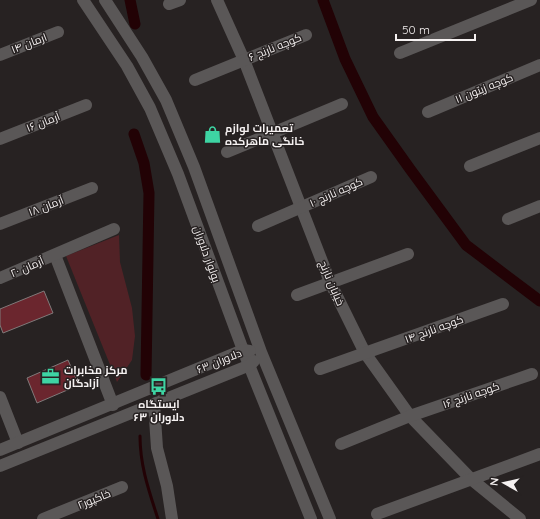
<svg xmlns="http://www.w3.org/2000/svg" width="540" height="519" font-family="Quicksand,Cairo,sans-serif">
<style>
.green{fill:#512226}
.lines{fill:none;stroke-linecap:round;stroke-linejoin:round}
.stream{stroke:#220205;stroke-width:3}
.canal{stroke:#220205;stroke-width:11}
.building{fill:#6b262e;stroke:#807a7a}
.minor{stroke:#5a5757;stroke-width:12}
.tertiary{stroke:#5a5757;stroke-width:12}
.labels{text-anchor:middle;stroke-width:3;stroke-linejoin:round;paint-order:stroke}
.street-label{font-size:11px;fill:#f5f1f1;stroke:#272222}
.poi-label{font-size:11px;font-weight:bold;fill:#f5f1f1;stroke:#272222;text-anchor:start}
</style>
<rect width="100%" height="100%" fill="#272222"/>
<path class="green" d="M119,235L120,262L132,308L135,336L132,360L117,382L66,256Z"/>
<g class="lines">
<path class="stream" d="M140,436C140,466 149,491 158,519"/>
<g class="canal">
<path d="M130,0L135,24"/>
<path d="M323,0L345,59L373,117L410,169L466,245L540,301"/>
<path d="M134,134L144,163L149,193L146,375"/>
</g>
</g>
<g class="building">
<path d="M44,291L53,313L3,333L0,325V309Z"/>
<path d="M68,360L79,385L37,403L27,378Z"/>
</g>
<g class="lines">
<g class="minor">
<path d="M217,0L244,60L330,282L365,353L410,416L471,479L520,519"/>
<path d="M169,4L180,0"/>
<path d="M400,53L531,0"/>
<path d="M0,55L58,32"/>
<path d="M195,80L306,35"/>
<path d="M428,112L540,65"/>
<path d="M0,139L86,105"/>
<path d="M227,152L342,104"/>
<path d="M470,166L540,138"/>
<path d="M508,219L540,206"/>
<path d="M0,224L92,188"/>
<path d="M258,226L371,177"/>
<path d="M55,255L113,405"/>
<path d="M0,278L114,229"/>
<path d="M297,295L408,254"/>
<path d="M320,369L503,304"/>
<path d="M0,397L18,443"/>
<path d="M154,404L157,448L167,486L172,519"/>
<path d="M341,444L410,416L532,374"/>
<path d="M377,514L540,454"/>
<path d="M43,519L122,487"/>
</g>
<g class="tertiary">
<path d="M83,0L127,66L150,108L178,174L243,350L311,519"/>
<path d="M105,0L142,57L166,100L194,167L261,352L330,519"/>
<path d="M0,450L243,350L250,351"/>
<path d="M0,466L250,365L254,361"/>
</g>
</g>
<defs>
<symbol id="shop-bare" viewBox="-9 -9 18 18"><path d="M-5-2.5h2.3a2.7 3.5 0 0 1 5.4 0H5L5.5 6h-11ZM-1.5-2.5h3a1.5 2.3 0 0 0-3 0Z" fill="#3ed4a3" stroke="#272222" stroke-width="2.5" paint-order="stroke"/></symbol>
<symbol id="office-bare" viewBox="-9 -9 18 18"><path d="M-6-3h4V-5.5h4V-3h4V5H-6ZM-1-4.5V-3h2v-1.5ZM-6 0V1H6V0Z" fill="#3ed4a3" stroke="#272222" stroke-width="2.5" paint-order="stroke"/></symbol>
<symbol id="bus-bare" viewBox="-9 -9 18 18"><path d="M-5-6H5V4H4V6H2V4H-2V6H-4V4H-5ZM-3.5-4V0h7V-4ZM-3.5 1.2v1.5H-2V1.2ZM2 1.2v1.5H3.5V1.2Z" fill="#3ed4a3" stroke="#272222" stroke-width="2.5" paint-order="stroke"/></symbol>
</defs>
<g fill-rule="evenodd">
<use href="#shop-bare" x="200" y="122" width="25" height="25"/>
<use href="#office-bare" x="38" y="364" width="25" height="25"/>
<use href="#bus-bare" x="146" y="374" width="25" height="25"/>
</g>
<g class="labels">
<g class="street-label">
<text transform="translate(29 43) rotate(-21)" y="4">ارمان ۱۴</text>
<text transform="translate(275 47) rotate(-22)" y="4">کوچه نارنج ۶</text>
<text transform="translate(484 88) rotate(-22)" y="4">کوچه زیتون ۱۱</text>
<text transform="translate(43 122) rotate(-21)" y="4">آرمان ۱۶</text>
<text transform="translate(336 192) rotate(-24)" y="4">کوچه نارنج ۱۰</text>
<text transform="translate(46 206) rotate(-21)" y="4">آرمان ۱۸</text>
<text transform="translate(207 254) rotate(70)" y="4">بولوار دلاوران</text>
<text transform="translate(27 267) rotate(-23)" y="4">آرمان ۲۰</text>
<text transform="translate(332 283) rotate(67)" y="4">خیابان نارنج</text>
<text transform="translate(434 329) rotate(-20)" y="4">کوچه نارنج ۱۴</text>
<text transform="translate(219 361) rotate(-22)" y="4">دلاوران ۶۳</text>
<text transform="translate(471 395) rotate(-19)" y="4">کوچه نارنج ۱۶</text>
<text transform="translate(94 499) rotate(-22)" y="4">خاکپور۲</text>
</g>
<g class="poi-label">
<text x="225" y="132">تعمیرات لوازم<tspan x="225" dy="13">خانگی ماهرکده</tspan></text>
<text x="64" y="374">مرکز مخابرات<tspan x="64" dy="13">آزادگان</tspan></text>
<text x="159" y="408" text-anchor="middle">ایستگاه<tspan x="159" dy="13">دلاوران ۶۳</tspan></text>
</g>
</g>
<g transform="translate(504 483) rotate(278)" stroke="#272222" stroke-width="3" paint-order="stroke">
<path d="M0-3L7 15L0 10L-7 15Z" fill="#f5f1f1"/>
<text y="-6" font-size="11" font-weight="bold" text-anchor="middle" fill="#f5f1f1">N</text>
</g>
<path d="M396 34v6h79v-6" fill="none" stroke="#f5f1f1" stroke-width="2"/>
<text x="402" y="34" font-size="12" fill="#f5f1f1" stroke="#272222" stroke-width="3" paint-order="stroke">50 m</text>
</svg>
